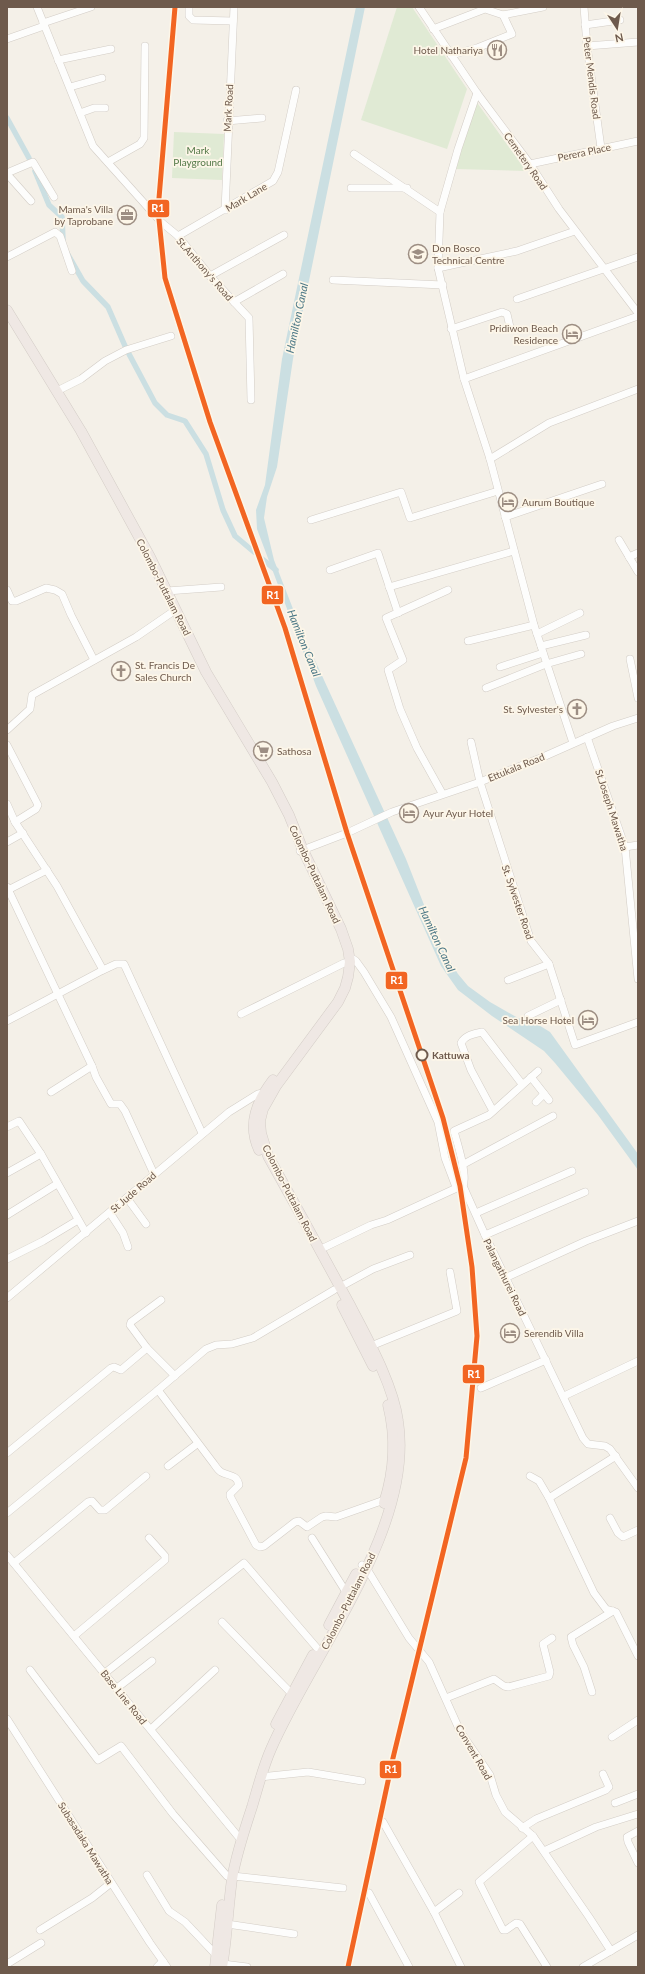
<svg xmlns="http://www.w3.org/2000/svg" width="645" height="1974" font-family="Lato,sans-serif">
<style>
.green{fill:#e0ead4}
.water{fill:#cbdfe2}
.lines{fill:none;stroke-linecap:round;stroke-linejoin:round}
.canal{stroke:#cbdfe2;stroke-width:5.5}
.minor-casing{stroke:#d3cdc6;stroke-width:8}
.highway-casing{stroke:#d3ccc6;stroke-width:11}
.minor{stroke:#fdfdfc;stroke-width:7}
.highway{stroke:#efe8e4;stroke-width:10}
.rail-1-casing{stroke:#fdf6e8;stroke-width:8}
.rail-1{stroke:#f26522;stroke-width:5}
.stop-dot{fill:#fdf6e8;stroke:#6e5a4c;stroke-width:2}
.labels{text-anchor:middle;stroke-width:3.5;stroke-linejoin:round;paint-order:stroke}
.poi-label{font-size:10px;fill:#6e5a4c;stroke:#fdf6e8;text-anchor:start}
.street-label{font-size:10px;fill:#6e5a4c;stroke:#fdf6e8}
.park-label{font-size:10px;fill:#547948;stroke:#fdf6e8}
.stop-label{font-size:10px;font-weight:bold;fill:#6e5a4c;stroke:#fdf6e8;text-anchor:start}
.water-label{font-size:11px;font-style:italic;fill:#4c7886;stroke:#fdf6e8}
.line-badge{stroke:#fdf6e8;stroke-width:1.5}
.badge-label{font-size:11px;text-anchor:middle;font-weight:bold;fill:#fff}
</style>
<rect width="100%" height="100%" fill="#f4f0e8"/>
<g class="green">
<path d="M397,7H412L467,89L447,149L361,120Z"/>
<path d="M473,97L526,171L456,169Z"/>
<path d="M174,132L224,134L222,180L172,178Z"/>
</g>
<path class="water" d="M356,7H365L293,359L277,467L267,497L264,518L274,560L302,632L406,859L439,943L458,974L468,986L490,1002L518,1018L537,1024L550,1032L638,1154V1170L598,1115L555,1063L544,1051L492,1016L458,990L441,966L316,686L257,529L256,510L265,485L282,359Z"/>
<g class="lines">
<g class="canal">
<path d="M7,118L29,158"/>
<path d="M35,171L49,205L62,217L63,240"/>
<path d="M67,253L83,281L108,307L125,346"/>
<path d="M129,354L155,403L167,415L185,421L206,454L223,510L235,536L254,552"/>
<path d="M262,559L276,570"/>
</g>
<defs>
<g id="minor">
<path d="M37,7L93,146L161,222L178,236L210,276L249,318L251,400"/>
<path d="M189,7V16L193,20L233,21"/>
<path d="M419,7L477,93L530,164L559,209L638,313"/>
<path d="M584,7L587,46L601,148"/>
<path d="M43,23L91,7"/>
<path d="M585,25L620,20"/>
<path d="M433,29L485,9L503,15L543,7"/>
<path d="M7,39L44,26"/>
<path d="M587,46L638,42"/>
<path d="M451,55L477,48L512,34L503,15"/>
<path d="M58,60L111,49"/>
<path d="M70,87L102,78"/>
<path d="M477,93L458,149L440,212L438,268L464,379L490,459L534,625L573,743"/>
<path d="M80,113L94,108H105"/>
<path d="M227,121L262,118"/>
<path d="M354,154L440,212"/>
<path d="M108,162L140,144L144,138L145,46"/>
<path d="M530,164L638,141"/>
<path d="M7,173L33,162L54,197"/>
<path d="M7,174L31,201"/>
<path d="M351,188H407"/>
<path d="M225,210L234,7"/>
<path d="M178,236L273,181L278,172L296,90"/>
<path d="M7,257L55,232L60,236L72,271"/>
<path d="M438,268L517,251L575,231"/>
<path d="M210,276L284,235"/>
<path d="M333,280L443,285"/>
<path d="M517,299L638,257"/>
<path d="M234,302L283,274"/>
<path d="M451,329L502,312L507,314L510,327"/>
<path d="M464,379L638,316"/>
<path d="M57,391L81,379L105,361L126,350L171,336"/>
<path d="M490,459L549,423L638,389"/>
<path d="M505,517L602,484"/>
<path d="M311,520L401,492L410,518L498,491"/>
<path d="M619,540L638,572"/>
<path d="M629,557L638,553"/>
<path d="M330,570L378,553L398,613"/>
<path d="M389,587L514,551"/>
<path d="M7,590L12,601H16L46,588L55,590L62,594L71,615L94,660"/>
<path d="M167,591L221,587"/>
<path d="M537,634L580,613"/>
<path d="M468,641L534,625"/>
<path d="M541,646L586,635"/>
<path d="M630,659L638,698"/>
<path d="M500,667L543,653"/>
<path d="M486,688L546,664L581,654"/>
<path d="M7,730L30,709L32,695L136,637L171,613"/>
<path d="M587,737L625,847L638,979"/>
<path d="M471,742L480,782L531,941L549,964L575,1045L638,1022"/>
<path d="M7,745L38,805L36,809L15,822"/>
<path d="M442,793L417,748L400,709L388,670L403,660L386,618L448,590"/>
<path d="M7,804L15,822L57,886L103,970L7,1021"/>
<path d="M7,842L23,833"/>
<path d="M625,847L638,845"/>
<path d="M300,851L347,833L392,812L480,782L543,757L613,726L638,718"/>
<path d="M7,887L92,1066L51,1092"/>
<path d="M8,890L47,870"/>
<path d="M350,957L356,961L364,972L391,1017L438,1122L445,1158L456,1187"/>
<path d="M103,970L116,964H124L202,1133"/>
<path d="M508,980L549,964"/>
<path d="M241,1014L344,963"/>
<path d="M528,1016L561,1000"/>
<path d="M92,1066L96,1077L111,1104H120L125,1111L154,1174"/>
<path d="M531,1077L549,1100"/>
<path d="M536,1102L544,1094"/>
<path d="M493,1111L471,1070L461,1043C465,1035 474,1034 482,1032L522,1084"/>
<path d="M7,1127L19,1121L41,1154L86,1233"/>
<path d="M462,1165L553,1116"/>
<path d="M7,1173L41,1154"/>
<path d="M463,1186L485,1235L583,1438L588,1444L605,1446L610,1449L638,1488"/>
<path d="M463,1186C468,1176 457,1142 454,1131L489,1115L538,1071"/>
<path d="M127,1198L146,1224"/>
<path d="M110,1213L123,1233L128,1247"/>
<path d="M476,1213L572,1171"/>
<path d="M7,1215L57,1184"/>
<path d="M485,1235L585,1192"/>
<path d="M319,1250L371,1225L387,1220L461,1186"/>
<path d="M7,1259L43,1241L78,1220"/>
<path d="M505,1278L586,1241L638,1221"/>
<path d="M340,1287L373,1269L410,1255"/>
<path d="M7,1298L229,1112L258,1094L263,1093"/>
<path d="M161,1300L131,1322L130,1325L147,1348L175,1376"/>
<path d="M371,1346L457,1311L450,1272"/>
<path d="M481,1388L546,1360"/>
<path d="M158,1390L214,1464C216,1467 218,1470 221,1472C228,1476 237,1474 239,1485L230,1494V1496L256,1545L260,1547L264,1546L295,1522L299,1521L307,1527L322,1517L326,1516L336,1517L387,1499"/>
<path d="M564,1396L638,1361"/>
<path d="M7,1453L111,1368L114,1367L121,1370L147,1348"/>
<path d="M168,1466L197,1444"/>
<path d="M530,1476L539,1481L549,1498L594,1593L606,1609L616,1612L638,1656"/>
<path d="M549,1498L616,1456"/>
<path d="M7,1513L158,1390L206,1349L216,1345L232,1344L253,1338L334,1290"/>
<path d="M610,1518L618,1533L623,1537L638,1530"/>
<path d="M312,1538L346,1592"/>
<path d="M7,1555L241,1840"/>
<path d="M14,1563L88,1502L92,1501L100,1510H105L146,1476"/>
<path d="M362,1565L367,1569L409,1638L429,1662L460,1731L490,1775L496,1795L505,1812L533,1836L589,1917L611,1951"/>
<path d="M222,1622L291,1693"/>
<path d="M74,1636L165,1560V1556L149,1538"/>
<path d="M30,1670L98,1760L121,1746L173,1814L227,1876"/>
<path d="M105,1673L244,1563L317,1648"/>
<path d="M117,1688L152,1661"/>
<path d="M592,1692L584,1667L573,1645L571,1637L613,1611"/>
<path d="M446,1698L494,1679L504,1686L508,1687L549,1676L550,1672L543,1644L552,1638"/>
<path d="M7,1719L150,1943L167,1967"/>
<path d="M151,1729L215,1670"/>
<path d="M612,1737L638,1720"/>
<path d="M260,1777L308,1772L362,1781"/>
<path d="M615,1803L638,1794"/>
<path d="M383,1822L434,1912L461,1967"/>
<path d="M522,1828L536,1819L606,1790L609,1787L603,1774"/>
<path d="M638,1831L627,1837L628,1842L638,1863"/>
<path d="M533,1836L479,1882L503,1930H506L516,1923L520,1924L547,1967"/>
<path d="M544,1851L596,1827L638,1814"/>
<path d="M147,1875L169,1911L185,1922L218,1957"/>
<path d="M233,1876L343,1888"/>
<path d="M369,1893L409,1967"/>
<path d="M434,1912L459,1893"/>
<path d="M227,1924L294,1934"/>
<path d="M40,1930L92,1898L111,1883"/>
<path d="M7,1964L41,1943"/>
<path d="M223,1964L247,1967"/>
<path d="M157,1967L163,1961"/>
<path d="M583,1967L638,1935"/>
</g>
<g id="highway">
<path d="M7,310L81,431L150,557L206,672L272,782L289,815L303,850L341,929L348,949L350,962L348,977L345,988L338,1002L276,1086L263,1109L260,1121L261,1133L268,1156C296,1206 324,1257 351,1307C368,1340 393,1384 398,1421C415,1528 312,1654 271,1749C263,1767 258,1787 252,1807C244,1831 236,1855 232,1879C228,1908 227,1938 222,1967"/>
<path d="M259,1150C247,1124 257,1101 273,1080"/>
<path d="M342,1305L373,1366"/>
<path d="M384,1503C394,1472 396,1437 388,1405"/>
<path d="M329,1625L356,1574"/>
<path d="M276,1724L313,1655"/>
<path d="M215,1967L222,1905"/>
</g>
</defs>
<use href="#minor" class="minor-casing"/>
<use href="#highway" class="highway-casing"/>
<use href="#minor" class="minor"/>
<use href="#highway" class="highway"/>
<defs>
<path id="rail-1" d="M175,7L158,210L165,278L210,422L285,628L347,833L443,1118L460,1186L472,1267L477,1336L466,1458L393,1758L348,1967"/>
</defs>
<use href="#rail-1" class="rail-1-casing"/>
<use href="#rail-1" class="rail-1"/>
</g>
<defs>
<symbol id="restaurant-ring" viewBox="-11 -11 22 22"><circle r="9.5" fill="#fdf6e8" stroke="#9d8e83" stroke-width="1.5"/><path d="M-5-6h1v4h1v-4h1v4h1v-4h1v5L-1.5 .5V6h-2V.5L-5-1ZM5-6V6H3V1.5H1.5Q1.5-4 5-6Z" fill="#9d8e83"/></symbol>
<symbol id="office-ring" viewBox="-11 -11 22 22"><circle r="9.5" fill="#fdf6e8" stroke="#9d8e83" stroke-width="1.5"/><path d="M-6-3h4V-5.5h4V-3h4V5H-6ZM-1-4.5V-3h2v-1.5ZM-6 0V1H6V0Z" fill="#9d8e83"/></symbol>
<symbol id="school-ring" viewBox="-11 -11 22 22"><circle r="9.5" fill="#fdf6e8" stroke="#9d8e83" stroke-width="1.5"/><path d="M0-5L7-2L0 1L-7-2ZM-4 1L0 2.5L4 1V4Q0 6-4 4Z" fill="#9d8e83"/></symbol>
<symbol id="hotel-ring" viewBox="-11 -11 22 22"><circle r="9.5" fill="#fdf6e8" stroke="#9d8e83" stroke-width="1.5"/><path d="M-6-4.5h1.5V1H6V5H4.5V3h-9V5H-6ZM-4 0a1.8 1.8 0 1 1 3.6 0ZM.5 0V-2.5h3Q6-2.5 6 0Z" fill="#9d8e83"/></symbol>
<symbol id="church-ring" viewBox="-11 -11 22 22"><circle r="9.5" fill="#fdf6e8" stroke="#9d8e83" stroke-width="1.5"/><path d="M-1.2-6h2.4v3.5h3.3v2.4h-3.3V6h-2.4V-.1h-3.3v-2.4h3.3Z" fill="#9d8e83"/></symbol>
<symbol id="supermarket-ring" viewBox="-11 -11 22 22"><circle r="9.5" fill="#fdf6e8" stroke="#9d8e83" stroke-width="1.5"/><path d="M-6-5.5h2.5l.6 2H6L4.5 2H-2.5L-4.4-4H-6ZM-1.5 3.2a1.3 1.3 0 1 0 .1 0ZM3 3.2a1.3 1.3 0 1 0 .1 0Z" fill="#9d8e83"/></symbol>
</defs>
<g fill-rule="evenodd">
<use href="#restaurant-ring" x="486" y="39" width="22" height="22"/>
<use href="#office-ring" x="116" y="204" width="22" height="22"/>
<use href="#school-ring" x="407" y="243" width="22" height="22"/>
<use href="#hotel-ring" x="561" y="323" width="22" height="22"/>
<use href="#hotel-ring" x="497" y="491" width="22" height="22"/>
<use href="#church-ring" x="110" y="660" width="22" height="22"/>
<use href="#church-ring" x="566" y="698" width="22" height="22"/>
<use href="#supermarket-ring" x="252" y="740" width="22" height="22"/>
<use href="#hotel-ring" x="398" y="802" width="22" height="22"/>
<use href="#hotel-ring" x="577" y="1009" width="22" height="22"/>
<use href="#hotel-ring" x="499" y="1322" width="22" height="22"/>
</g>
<circle class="stop-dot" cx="422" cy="1055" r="5.5"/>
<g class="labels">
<g class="poi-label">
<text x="483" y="54" text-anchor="end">Hotel Nathariya</text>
<text x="113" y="213" text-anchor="end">Mama's Villa<tspan x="113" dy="12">by Taprobane</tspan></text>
<text x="432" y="252">Don Bosco<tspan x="432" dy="12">Technical Centre</tspan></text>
<text x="558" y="332" text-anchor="end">Pridiwon Beach<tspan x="558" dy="12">Residence</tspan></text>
<text x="522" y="506">Aurum Boutique</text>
<text x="135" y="669">St. Francis De<tspan x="135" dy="12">Sales Church</tspan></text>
<text x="563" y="713" text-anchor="end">St. Sylvester's</text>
<text x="277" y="755">Sathosa</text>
<text x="423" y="817">Ayur Ayur Hotel</text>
<text x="574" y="1024" text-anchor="end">Sea Horse Hotel</text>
<text x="524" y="1337">Serendib Villa</text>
</g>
<g class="street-label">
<text transform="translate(592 78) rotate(83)" y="4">Peter Mendis Road</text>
<text transform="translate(228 108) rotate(-87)" y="4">Mark Road</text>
<text transform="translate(584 152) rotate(-12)" y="4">Perera Place</text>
<text transform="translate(526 161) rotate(55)" y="4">Cemetery Road</text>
<text transform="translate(246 197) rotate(-31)" y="4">Mark Lane</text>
<text transform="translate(205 269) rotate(49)" y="4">St.Anthony's Road</text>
<text transform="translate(164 587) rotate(63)" y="4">Colombo-Puttalam Road</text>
<text transform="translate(516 767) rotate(-22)" y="4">Ettukala Road</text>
<text transform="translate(612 810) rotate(72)" y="4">St.Joseph Mawatha</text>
<text transform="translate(315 874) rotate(65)" y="4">Colombo-Puttalam Road</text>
<text transform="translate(518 902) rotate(71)" y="4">St. Sylvester Road</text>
<text transform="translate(133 1192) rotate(-41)" y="4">St Jude Road</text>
<text transform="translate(290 1193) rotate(63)" y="4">Colombo-Puttalam Road</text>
<text transform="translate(505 1277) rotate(64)" y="4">Palangathurei Road</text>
<text transform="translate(348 1601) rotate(-63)" y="4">Colombo-Puttalam Road</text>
<text transform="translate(124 1697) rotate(51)" y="4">Base Line Road</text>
<text transform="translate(474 1752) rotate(60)" y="4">Convent Road</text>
<text transform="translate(86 1843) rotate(58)" y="4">Subasadaka Mawatha</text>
</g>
<g class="park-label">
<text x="198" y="154">Mark<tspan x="198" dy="12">Playground</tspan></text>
</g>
<g class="stop-label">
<text x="432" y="1059">Kattuwa</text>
</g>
<g class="water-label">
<text transform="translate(297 318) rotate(-78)" y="4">Hamilton Canal</text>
<text transform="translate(304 643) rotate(68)" y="4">Hamilton Canal</text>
<text transform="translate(437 939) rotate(65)" y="4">Hamilton Canal</text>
</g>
</g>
<g class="line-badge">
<rect x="147" y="199" width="23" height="19" rx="4" fill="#f26522"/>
<rect x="261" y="585" width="23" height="20" rx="4" fill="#f26522"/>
<rect x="385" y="971" width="23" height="19" rx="4" fill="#f26522"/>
<rect x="462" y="1364" width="23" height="20" rx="4" fill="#f26522"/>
<rect x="379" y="1760" width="23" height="19" rx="4" fill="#f26522"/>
</g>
<g class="badge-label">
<text x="158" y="212">R1</text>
<text x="273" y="599">R1</text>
<text x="397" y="984">R1</text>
<text x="474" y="1378">R1</text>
<text x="391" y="1773">R1</text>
</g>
<rect width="645" height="1974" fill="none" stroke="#6e5a4c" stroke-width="16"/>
<g transform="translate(617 28) rotate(168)" stroke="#fdf6e8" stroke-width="3" paint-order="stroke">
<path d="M0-3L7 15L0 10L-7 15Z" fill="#6e5a4c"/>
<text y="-6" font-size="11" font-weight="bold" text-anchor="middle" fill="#6e5a4c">N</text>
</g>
</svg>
